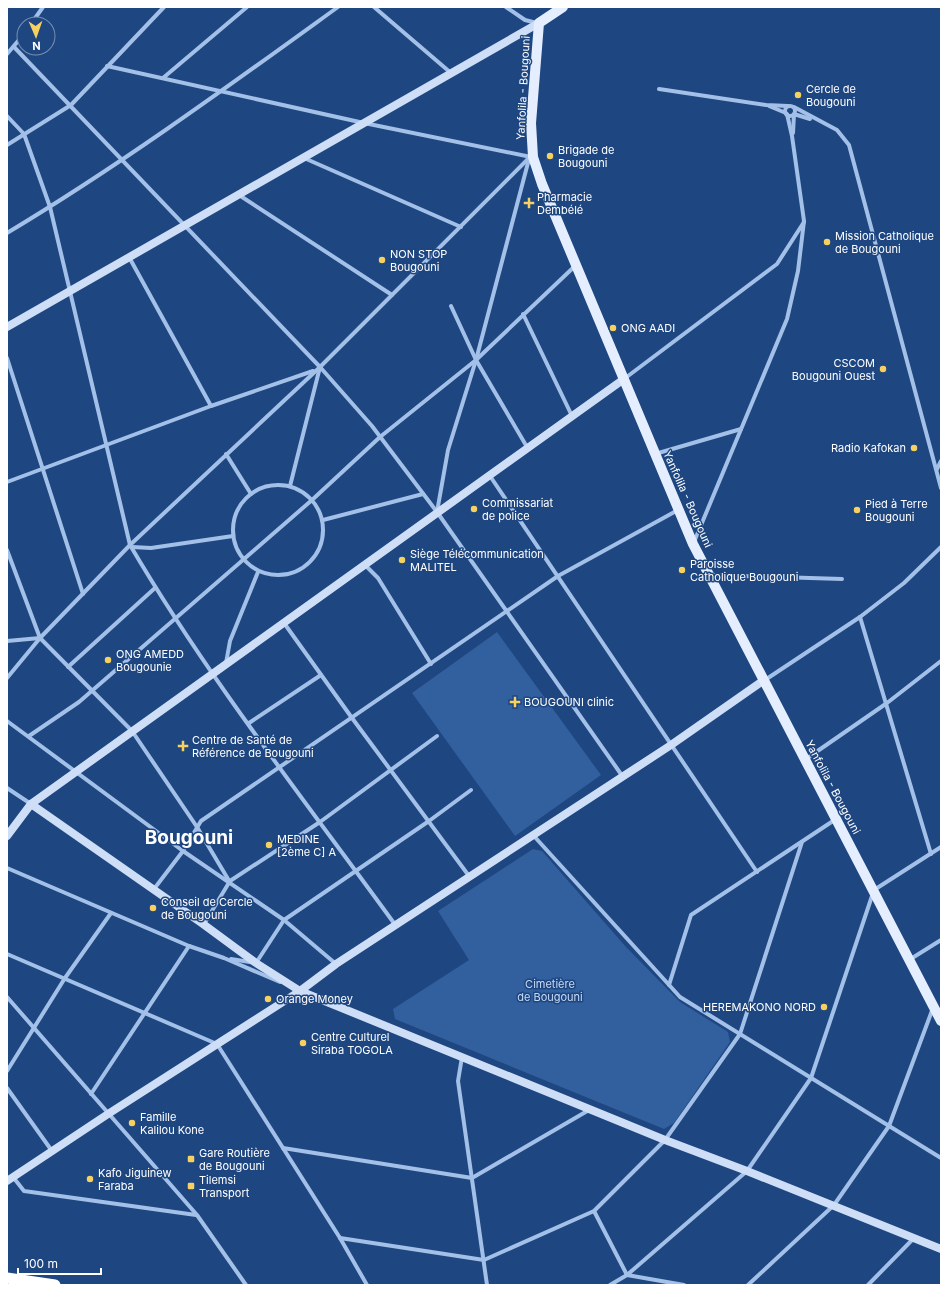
<svg xmlns="http://www.w3.org/2000/svg" width="948" height="1292" font-family="Inter,sans-serif">
<style>
.green{fill:#325f9e}
.lines{fill:none;stroke-linecap:round;stroke-linejoin:round}
.street{stroke:#a3c0e8;stroke-width:4}
.secondary{stroke:#cedef7;stroke-width:8}
.primary{stroke:#e5eefe;stroke-width:10}
.highway{stroke:#fff;stroke-width:11}
.poi-dot{fill:#f7d062;stroke:#1e4680;stroke-width:1.5}
.labels{text-anchor:middle;stroke-width:3;stroke-linejoin:round;paint-order:stroke}
.street-label{font-size:11px;fill:#fff;stroke:#1e4680}
.poi-label{font-size:11px;fill:#fff;stroke:#1e4680;text-anchor:start}
.park-label{font-size:11px;fill:#c7dbf6;stroke:#1e4680}
.town-label{font-size:19px;font-weight:bold;fill:#fff;stroke:#1e4680}
</style>
<rect width="100%" height="100%" fill="#1e4680"/>
<g class="green">
<path d="M497,632L601,775L515,836L412,693Z"/>
<path d="M533,849L542,851L626,947L680,1002L728,1032L730,1042L674,1123L664,1129L395,1019L393,1009L469,960L438,911Z"/>
</g>
<g class="lines">
<g class="street">
<path d="M374,7L451,73"/>
<path d="M506,7L525,20L537,23"/>
<path d="M31,24L43,7"/>
<path d="M14,47L320,367L372,426L437,512L623,777"/>
<path d="M7,54L24,34"/>
<path d="M107,66L364,123L531,157"/>
<path d="M163,78L247,7"/>
<path d="M659,89L766,105L788,106"/>
<circle cx="790" cy="111" r="5"/>
<path d="M769,106L786,113"/>
<path d="M794,107L837,130L849,145L941,488"/>
<path d="M7,116L24,134L50,207L130,545C208,678 306,802 396,926"/>
<path d="M793,133L794,114L810,119"/>
<path d="M7,145L71,105L164,7"/>
<path d="M304,158L461,227"/>
<path d="M239,195L392,295"/>
<path d="M7,233C122,164 230,85 338,7"/>
<path d="M129,257L211,406"/>
<path d="M451,306L476,360L527,447"/>
<path d="M523,314L572,416"/>
<path d="M7,358L83,594"/>
<path d="M624,379L777,264L804,222"/>
<path d="M226,454L251,494"/>
<path d="M655,454L741,429"/>
<path d="M937,469L941,461"/>
<path d="M490,476L757,872"/>
<path d="M7,482L211,406L313,371"/>
<circle cx="278" cy="530" r="45"/>
<path d="M290,486L320,367"/>
<path d="M437,512L448,450L476,360L529,159"/>
<path d="M323,520L423,494"/>
<path d="M694,542L787,319L798,271L804,221L792,136L787,114"/>
<path d="M132,547L151,548L233,536"/>
<path d="M7,550L40,638L132,731L197,827L228,879"/>
<path d="M364,564L378,578L431,664"/>
<path d="M710,575L842,579"/>
<path d="M860,617L931,854"/>
<path d="M284,623L352,718L469,876"/>
<path d="M7,641L40,638"/>
<path d="M226,663L230,641L258,572"/>
<path d="M68,667L155,588"/>
<path d="M7,678L40,638L130,545L320,367L530,157H532"/>
<path d="M765,680L860,617L904,583L941,547"/>
<path d="M7,721L183,851L284,920L336,964"/>
<path d="M249,723L321,675"/>
<path d="M29,736L79,702L312,500L380,437L476,360L575,266"/>
<path d="M806,759L887,703L941,661"/>
<path d="M7,788L31,804"/>
<path d="M533,835L680,997L941,1158"/>
<path d="M7,868L189,946L224,958L280,982"/>
<path d="M154,889L183,851L201,821L558,576L678,510"/>
<path d="M204,924L230,881L320,822L437,736"/>
<path d="M7,954L217,1044L340,1238L367,1285"/>
<path d="M231,959L256,963L284,920L429,821L471,790"/>
<path d="M909,960L941,940"/>
<path d="M669,985L691,915L836,819"/>
<path d="M7,997L197,1215L246,1285"/>
<path d="M462,1057L458,1081L487,1285"/>
<path d="M7,1071L65,978L111,913"/>
<path d="M7,1088L52,1151"/>
<path d="M91,1094L189,946"/>
<path d="M283,1148L472,1178L589,1110"/>
<path d="M13,1177L24,1191L196,1215"/>
<path d="M594,1211L627,1275L684,1285"/>
<path d="M340,1238L484,1260L594,1211L665,1140L740,1034L802,842"/>
<path d="M610,1285L627,1275L747,1171L811,1078L874,890L941,847"/>
<path d="M748,1285L834,1205L889,1126L933,1008"/>
<path d="M868,1285L914,1238"/>
</g>
<g class="secondary">
<path d="M7,327L539,23"/>
<path d="M31,804L203,924L256,963L300,991L665,1140L747,1171L941,1249"/>
<path d="M7,836L31,804L624,379"/>
<path d="M7,1181L108,1114L300,991L336,964L671,745L764,680"/>
</g>
<path class="primary" d="M563,7L539,23L531,123L533,157L542,184L693,544L941,1021"/>
<path class="highway" d="M7,1278L55,1285"/>
</g>
<g class="poi-dot">
<circle cx="798" cy="95" r="4"/>
<circle cx="550" cy="156" r="4"/>
<path d="M527 197h4v4h4v4h-4v4h-4v-4h-4v-4h4z"/>
<circle cx="827" cy="242" r="4"/>
<circle cx="382" cy="260" r="4"/>
<circle cx="613" cy="328" r="4"/>
<circle cx="883" cy="369" r="4"/>
<circle cx="914" cy="448" r="4"/>
<circle cx="474" cy="509" r="4"/>
<circle cx="857" cy="510" r="4"/>
<circle cx="402" cy="560" r="4"/>
<circle cx="682" cy="570" r="4"/>
<circle cx="108" cy="660" r="4"/>
<path d="M513 696h4v4h4v4h-4v4h-4v-4h-4v-4h4z"/>
<path d="M181 740h4v4h4v4h-4v4h-4v-4h-4v-4h4z"/>
<circle cx="269" cy="845" r="4"/>
<circle cx="153" cy="908" r="4"/>
<circle cx="268" cy="999" r="4"/>
<circle cx="824" cy="1007" r="4"/>
<circle cx="303" cy="1043" r="4"/>
<circle cx="132" cy="1123" r="4"/>
<rect x="187" y="1155" width="8" height="8" rx="2"/>
<circle cx="90" cy="1179" r="4"/>
<rect x="187" y="1182" width="8" height="8" rx="2"/>
</g>
<g class="labels">
<g class="street-label">
<text transform="translate(523 88) rotate(-87)" y="4">Yanfolila - Bougouni</text>
<text transform="translate(688 499) rotate(66)" y="4">Yanfolila - Bougouni</text>
<text transform="translate(833 787) rotate(62)" y="4">Yanfolila - Bougouni</text>
</g>
<g class="poi-label">
<text x="806" y="93">Cercle de<tspan x="806" dy="13">Bougouni</tspan></text>
<text x="558" y="154">Brigade de<tspan x="558" dy="13">Bougouni</tspan></text>
<text x="537" y="201">Pharmacie<tspan x="537" dy="13">Dembélé</tspan></text>
<text x="835" y="240">Mission Catholique<tspan x="835" dy="13">de Bougouni</tspan></text>
<text x="390" y="258">NON STOP<tspan x="390" dy="13">Bougouni</tspan></text>
<text x="621" y="332">ONG AADI</text>
<text x="875" y="367" text-anchor="end">CSCOM<tspan x="875" dy="13">Bougouni Ouest</tspan></text>
<text x="906" y="452" text-anchor="end">Radio Kafokan</text>
<text x="482" y="507">Commissariat<tspan x="482" dy="13">de police</tspan></text>
<text x="865" y="508">Pied à Terre<tspan x="865" dy="13">Bougouni</tspan></text>
<text x="410" y="558">Siège Télécommunication<tspan x="410" dy="13">MALITEL</tspan></text>
<text x="690" y="568">Paroisse<tspan x="690" dy="13">Catholique Bougouni</tspan></text>
<text x="116" y="658">ONG AMEDD<tspan x="116" dy="13">Bougounie</tspan></text>
<text x="524" y="706">BOUGOUNI clinic</text>
<text x="192" y="744">Centre de Santé de<tspan x="192" dy="13">Référence de Bougouni</tspan></text>
<text x="277" y="843">MEDINE<tspan x="277" dy="13">[2ème C] A</tspan></text>
<text x="161" y="906">Conseil de Cercle<tspan x="161" dy="13">de Bougouni</tspan></text>
<text x="276" y="1003">Orange Money</text>
<text x="816" y="1011" text-anchor="end">HEREMAKONO NORD</text>
<text x="311" y="1041">Centre Culturel<tspan x="311" dy="13">Siraba TOGOLA</tspan></text>
<text x="140" y="1121">Famille<tspan x="140" dy="13">Kalilou Kone</tspan></text>
<text x="199" y="1157">Gare Routière<tspan x="199" dy="13">de Bougouni</tspan></text>
<text x="98" y="1177">Kafo Jiguinew<tspan x="98" dy="13">Faraba</tspan></text>
<text x="199" y="1184">Tilemsi<tspan x="199" dy="13">Transport</tspan></text>
</g>
<g class="park-label">
<text x="550" y="988">Cimetière<tspan x="550" dy="13">de Bougouni</tspan></text>
</g>
<g class="town-label">
<text x="189" y="844">Bougouni</text>
</g>
</g>
<rect width="948" height="1292" fill="none" stroke="#ffffff" stroke-width="16"/>
<g transform="translate(36 36) rotate(178)"><circle r="19" fill="#1e4680" stroke="#7890b3"/>
<path d="M0-3L7 15L0 10L-7 15Z" fill="#f7d062"/>
<text y="-6" font-size="11" font-weight="bold" text-anchor="middle" fill="#ffffff">N</text>
</g>
<path d="M18 1268v6h83v-6" fill="none" stroke="#ffffff" stroke-width="2"/>
<text x="24" y="1268" font-size="12" fill="#ffffff" stroke="#1e4680" stroke-width="3" paint-order="stroke">100 m</text>
</svg>
